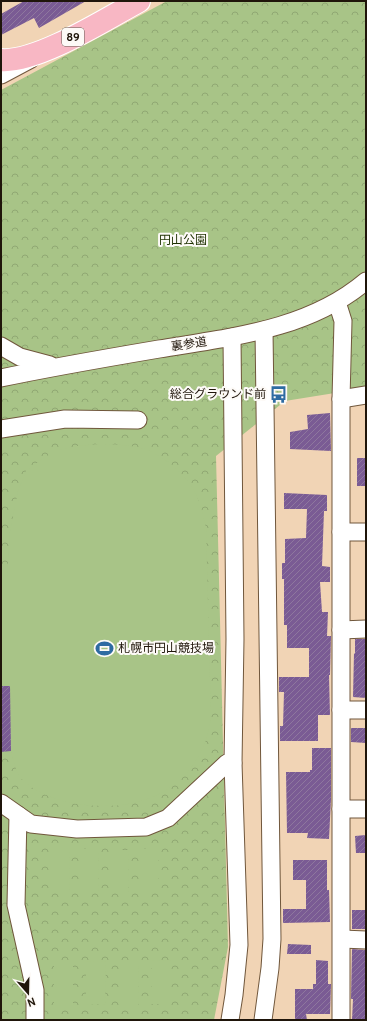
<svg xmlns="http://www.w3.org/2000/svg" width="367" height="1021" font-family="Overpass,'Noto Sans JP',sans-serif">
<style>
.forest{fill:url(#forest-crowns)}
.pitch{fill:#a8c487}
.building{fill:url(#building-hatch)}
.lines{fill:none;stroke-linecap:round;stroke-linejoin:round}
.minor-casing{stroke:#70573c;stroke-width:19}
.major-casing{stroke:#fff;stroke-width:24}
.minor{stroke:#fff;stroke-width:17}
.major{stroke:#f8b7c4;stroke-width:22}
.labels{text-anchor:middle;stroke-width:4;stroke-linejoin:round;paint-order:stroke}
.shield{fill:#fdfaf7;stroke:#625a51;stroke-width:1}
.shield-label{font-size:11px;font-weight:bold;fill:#1f150a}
.park-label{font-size:12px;fill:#1e3000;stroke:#fdfaf7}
.street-label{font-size:12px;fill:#1f150a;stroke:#fdfaf7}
.poi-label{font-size:12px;fill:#1f150a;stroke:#fdfaf7;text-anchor:end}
</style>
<defs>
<pattern id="forest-crowns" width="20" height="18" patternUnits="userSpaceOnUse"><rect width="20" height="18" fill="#a8c487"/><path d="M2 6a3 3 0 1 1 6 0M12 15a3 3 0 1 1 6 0" fill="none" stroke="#90a873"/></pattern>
<pattern id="building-hatch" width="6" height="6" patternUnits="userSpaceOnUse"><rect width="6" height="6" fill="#7a5b94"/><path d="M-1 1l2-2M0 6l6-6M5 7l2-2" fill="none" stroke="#8e779e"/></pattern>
</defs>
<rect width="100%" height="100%" fill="#f1d4b5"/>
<path class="forest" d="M167,1H366V388L285,401L216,456L228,947L214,1020H1V90Z"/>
<g class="pitch">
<path d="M99,444C114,444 130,445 145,449C164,456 184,473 194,490C200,502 203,515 206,528L211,719C209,726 208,734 206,740C185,797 132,812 77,804C59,801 32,792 20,777C16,772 13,758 11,752H1V576H7L10,532L18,491L26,471L45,457L59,450L77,446Z"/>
<path d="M50,848H70L69,891H50Z"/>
<path d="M79,849H99L98,892H79Z"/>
<rect x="139" y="849" width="19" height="43"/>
<path d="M109,850H129L128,893H109Z"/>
<path d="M152,960L171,961V1004H152Z"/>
<path d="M86,961L106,962L105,1004L86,1005Z"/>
<rect x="54" y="962" width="19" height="43"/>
<path d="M119,962H139L138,1005H119Z"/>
</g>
<g class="building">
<path d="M24,1H86L39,28L34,18L1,35V14Z"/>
<path d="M330,413L331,451L290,449V432L308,429L307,415Z"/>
<rect x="357" y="458" width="9" height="28"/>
<path d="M284,493L327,495V511H324L322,566L330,567V582H320L322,612H328L327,636H331L330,675H329L330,715H318V741H280V726H283L284,692H279V677H309V648H287V625H284V579H282V563H285V539L306,538L307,509H284Z"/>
<path d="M355,639H366V698L353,697L354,653L355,654Z"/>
<path d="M1,686H10L11,751L1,752Z"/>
<path d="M351,728H366V743L351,742Z"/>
<path d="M312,748H331V799L329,839L307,838L308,833H287L286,772H310V770H312Z"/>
<path d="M366,835V853H356L355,836Z"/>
<path d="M293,860H327V890H329L330,922L283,923V909H306V880H293Z"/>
<rect x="352" y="910" width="14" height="19"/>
<path d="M288,944L311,945V954H287Z"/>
<path d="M352,949L366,950V1020H352L353,999H351Z"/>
<path d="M316,960L328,961V984H331L330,1014H306L307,1020H295V989H313V984H316Z"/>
</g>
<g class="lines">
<defs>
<g id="minor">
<path d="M1,75L31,59"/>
<path d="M337,302L343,321L341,399V1020"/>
<path d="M1,346L20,357L50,365"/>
<path d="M1,378C53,367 106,358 159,349C231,337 308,330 366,281"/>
<path d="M341,399L366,395"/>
<path d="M1,429L65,419L138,420"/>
<path d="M341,532H366"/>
<path d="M341,630L366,629"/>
<path d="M341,710H366"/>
<path d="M1,803L31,824L77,829L146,827L168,818L227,763H233"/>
<path d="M341,809H366"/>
<path d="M18,815L16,905L35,990V1020"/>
<path d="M342,939L366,940"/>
<path d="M230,1020L234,995L239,945L233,763L235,639L232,337"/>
<path d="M263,1020L270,968L272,939L264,330"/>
</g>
<path id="major" d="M1,60C37,63 106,19 139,1"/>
</defs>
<use href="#minor" class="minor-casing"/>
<use href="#major" class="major-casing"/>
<use href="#minor" class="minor"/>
<use href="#major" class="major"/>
</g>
<defs>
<symbol id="bus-bare" viewBox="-9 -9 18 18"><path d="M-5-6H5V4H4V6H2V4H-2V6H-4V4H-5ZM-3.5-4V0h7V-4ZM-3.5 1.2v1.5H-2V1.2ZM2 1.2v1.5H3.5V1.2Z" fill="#2e6ba2" stroke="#fdfaf7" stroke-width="2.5" paint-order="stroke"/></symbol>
<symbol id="stadium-bare" viewBox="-9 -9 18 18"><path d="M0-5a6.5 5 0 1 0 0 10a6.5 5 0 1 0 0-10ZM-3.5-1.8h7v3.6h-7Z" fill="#2e6ba2" stroke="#fdfaf7" stroke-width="2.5" paint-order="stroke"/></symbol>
</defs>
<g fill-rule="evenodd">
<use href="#bus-bare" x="266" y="382" width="25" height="25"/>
<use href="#stadium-bare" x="92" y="636" width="25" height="25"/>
</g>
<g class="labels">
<rect class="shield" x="62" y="28" width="22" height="18" rx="3"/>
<g class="shield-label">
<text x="73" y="41">89</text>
</g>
<g class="park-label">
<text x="183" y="244">円山公園</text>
</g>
<g class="street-label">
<text transform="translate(189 344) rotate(-9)" y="4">裏参道</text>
</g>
<g class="poi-label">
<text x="266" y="398">総合グラウンド前</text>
<text x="118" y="652" text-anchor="start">札幌市円山競技場</text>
</g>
</g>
<rect width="367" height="1021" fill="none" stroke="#1f150a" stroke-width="4"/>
<g transform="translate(28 993) rotate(160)" stroke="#fdfaf7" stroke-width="3" paint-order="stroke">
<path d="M0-3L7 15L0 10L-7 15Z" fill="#1f150a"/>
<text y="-6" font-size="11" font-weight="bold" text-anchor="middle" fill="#1f150a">N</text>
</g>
</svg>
